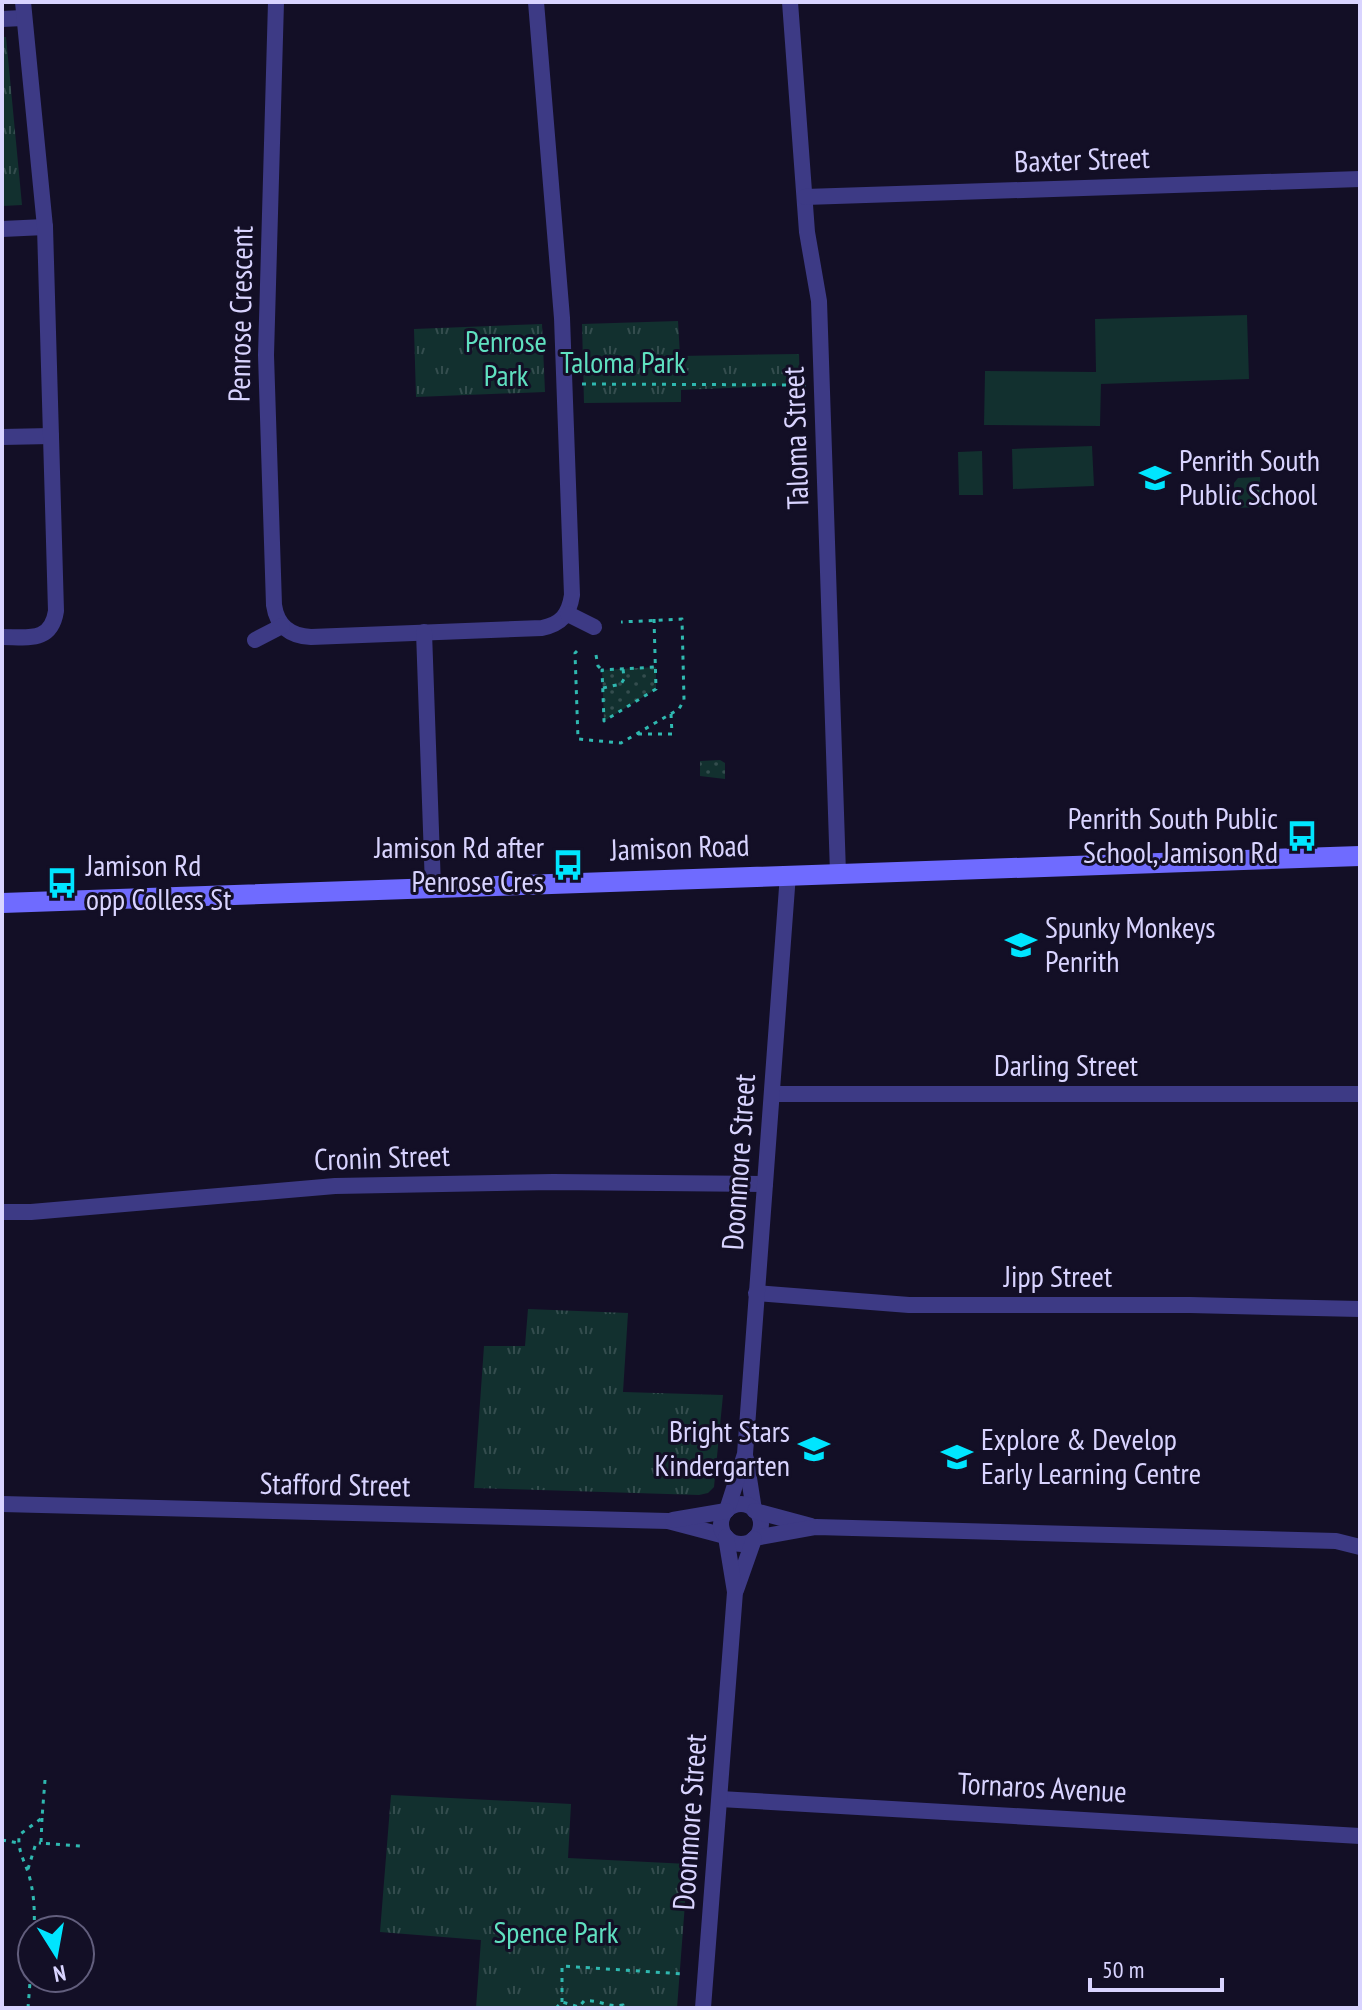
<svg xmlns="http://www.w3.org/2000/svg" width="1362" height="2010" font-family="'PT Sans Narrow',sans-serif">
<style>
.grass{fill:url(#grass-tufts)}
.garden{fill:url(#garden-dots)}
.pitch{fill:#12302f}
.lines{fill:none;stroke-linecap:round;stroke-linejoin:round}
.path{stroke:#2fb8b0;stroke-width:3;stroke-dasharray:4 6;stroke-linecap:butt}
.minor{stroke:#3d3a85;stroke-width:16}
.secondary{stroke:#6f6bff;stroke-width:20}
.labels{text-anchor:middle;stroke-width:6;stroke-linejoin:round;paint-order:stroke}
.street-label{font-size:30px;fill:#d9d4ff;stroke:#130f26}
.park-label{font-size:30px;fill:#5fe0c0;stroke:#130f26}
.poi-label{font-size:30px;fill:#d9d4ff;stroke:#130f26;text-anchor:start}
</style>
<defs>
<pattern id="grass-tufts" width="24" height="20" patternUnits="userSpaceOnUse" patternTransform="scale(2)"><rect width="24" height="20" fill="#12302f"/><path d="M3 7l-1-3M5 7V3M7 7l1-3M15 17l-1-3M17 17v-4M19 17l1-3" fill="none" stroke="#344d4e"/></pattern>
<pattern id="garden-dots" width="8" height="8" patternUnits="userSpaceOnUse" patternTransform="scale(2)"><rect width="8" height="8" fill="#12302f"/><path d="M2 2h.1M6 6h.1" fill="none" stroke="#344d4e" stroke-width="1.8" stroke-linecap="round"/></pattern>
</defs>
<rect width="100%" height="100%" fill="#130f26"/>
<g class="grass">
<path d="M2,37H6L22,205L2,206Z"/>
<path d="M678,321L680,356L799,354L800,385L681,390V402L584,403L582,324Z"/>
<path d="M542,324L545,392L416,397L414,329Z"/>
<path d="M1260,477L1261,507L1235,508L1234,483L1238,478Z"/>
<path d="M528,1309L628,1313L623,1392L723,1395L714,1487L708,1493L699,1495L474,1488L484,1346H525Z"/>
<path d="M391,1795L571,1804L568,1858L688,1864L677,2008H476L481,1940L380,1932Z"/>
</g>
<g class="garden">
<path d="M656,667V689L604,721L602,670Z"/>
<path d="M720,760L725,763V779L700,776V761Z"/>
</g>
<g class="pitch">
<path d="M1247,315L1249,379L1101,384L1100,426L984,425L985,371L1096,372L1095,319Z"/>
<path d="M1092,446L1094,486L1013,489L1012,449Z"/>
<path d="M982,451L983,495H959L958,452Z"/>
</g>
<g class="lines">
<g class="path">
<path d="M582,384L807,385"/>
<path d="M654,619L656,689L604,721L602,670L656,667"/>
<path d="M577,651L575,653L578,739L621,743L679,709L684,700L682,619L621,622"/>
<path d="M596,655L598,666L602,670"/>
<path d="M603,688L621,684L624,679L623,668"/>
<path d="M638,734H672L671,714"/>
<path d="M42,1818L41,1843L80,1846"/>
<path d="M2,1840L18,1843"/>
<path d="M28,1869L36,1843H41"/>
<path d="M34,1930C35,1910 34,1891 28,1872C23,1858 18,1851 19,1835L42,1818L45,1780"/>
<path d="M562,2002V1966L684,1974"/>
<path d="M28,2008L32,1956"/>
<path d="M556,2008L562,2002L579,2007L584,2001C598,1999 608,2008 623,2005V2008"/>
</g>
<g class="minor">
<path d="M276,2L266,355L274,605C277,626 290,636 311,637L542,628C561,624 569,615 572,595L562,318L536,2"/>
<path d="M790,2L807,232L819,301L838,873"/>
<path d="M2,19L23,18"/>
<path d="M805,197L1360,179"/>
<path d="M2,229L45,227"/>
<path d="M2,437L51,436"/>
<path d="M568,614L594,627"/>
<path d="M424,632L433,887"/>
<path d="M2,637C28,637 51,643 56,611L45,227L23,2"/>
<path d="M255,640L282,626"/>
<path d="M772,1094H1360"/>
<path d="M2,1212H31L335,1186L553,1182L765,1184"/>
<path d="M756,1293L909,1305H1190L1360,1309"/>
<path d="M746,1459L754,1510"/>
<path d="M2,1504L668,1521L725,1536"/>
<circle cx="741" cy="1524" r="20"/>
<path d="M727,1510L745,1454L788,874"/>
<path d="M755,1511L811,1526"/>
<path d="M673,1520L726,1511"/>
<path d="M755,1538L816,1527L1336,1541L1360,1547"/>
<path d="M736,1590L754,1539"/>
<path d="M720,1799L1360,1836"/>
<path d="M703,2008L735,1592L726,1537"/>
</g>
<path class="secondary" d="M2,903L1360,856"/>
</g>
<defs>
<symbol id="school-bare" viewBox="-9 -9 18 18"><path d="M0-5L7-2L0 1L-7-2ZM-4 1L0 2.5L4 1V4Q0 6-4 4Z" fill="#00e5ff" stroke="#130f26" stroke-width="2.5" paint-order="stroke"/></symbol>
<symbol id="bus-bare" viewBox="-9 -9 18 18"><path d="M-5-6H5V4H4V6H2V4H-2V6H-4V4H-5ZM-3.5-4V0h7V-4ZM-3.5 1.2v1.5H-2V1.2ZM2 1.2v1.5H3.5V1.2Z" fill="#00e5ff" stroke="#130f26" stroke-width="2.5" paint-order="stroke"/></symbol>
</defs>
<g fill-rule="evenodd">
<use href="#school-bare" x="1133" y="456" width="44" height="44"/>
<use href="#bus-bare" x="1280" y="814" width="44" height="44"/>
<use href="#bus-bare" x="546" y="843" width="44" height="44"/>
<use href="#bus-bare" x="40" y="861" width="44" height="44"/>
<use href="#school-bare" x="999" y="923" width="44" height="44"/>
<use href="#school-bare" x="792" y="1427" width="44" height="44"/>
<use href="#school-bare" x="935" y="1435" width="44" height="44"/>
</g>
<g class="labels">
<g class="street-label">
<text transform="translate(1082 160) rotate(-2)" y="10">Baxter Street</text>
<text transform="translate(241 314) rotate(-89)" y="10">Penrose Crescent</text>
<text transform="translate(796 438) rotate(-92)" y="10">Taloma Street</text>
<text transform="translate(680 848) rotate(-2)" y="10">Jamison Road</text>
<text x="1066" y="1076">Darling Street</text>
<text transform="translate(382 1158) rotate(-2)" y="10">Cronin Street</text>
<text transform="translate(739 1162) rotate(-86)" y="10">Doonmore Street</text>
<text x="1058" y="1287">Jipp Street</text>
<text transform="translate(335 1485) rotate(1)" y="10">Stafford Street</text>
<text transform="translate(1042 1788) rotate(3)" y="10">Tornaros Avenue</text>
<text transform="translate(690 1822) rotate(-86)" y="10">Doonmore Street</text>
</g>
<g class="park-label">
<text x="506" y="352">Penrose<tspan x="506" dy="34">Park</tspan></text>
<text x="623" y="373">Taloma Park</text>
<text x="556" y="1943">Spence Park</text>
</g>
<g class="poi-label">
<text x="1179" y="471">Penrith South<tspan x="1179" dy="34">Public School</tspan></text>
<text x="1278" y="829" text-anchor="end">Penrith South Public<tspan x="1278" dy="34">School, Jamison Rd</tspan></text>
<text x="544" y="858" text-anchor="end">Jamison Rd after<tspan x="544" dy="34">Penrose Cres</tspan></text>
<text x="86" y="876">Jamison Rd<tspan x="86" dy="34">opp Colless St</tspan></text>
<text x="1045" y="938">Spunky Monkeys<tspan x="1045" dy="34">Penrith</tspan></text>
<text x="790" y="1442" text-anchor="end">Bright Stars<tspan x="790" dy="34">Kindergarten</tspan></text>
<text x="981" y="1450">Explore &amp; Develop<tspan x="981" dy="34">Early Learning Centre</tspan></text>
</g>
</g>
<rect width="1362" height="2010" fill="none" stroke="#d9d4ff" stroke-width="8"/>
<g transform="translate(56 1954) rotate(169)"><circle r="38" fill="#130f26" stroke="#625e7d" stroke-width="2"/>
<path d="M0-6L14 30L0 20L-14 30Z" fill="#00e5ff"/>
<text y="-12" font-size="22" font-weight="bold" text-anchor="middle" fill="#d9d4ff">N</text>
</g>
<path d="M1090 1978v12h132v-12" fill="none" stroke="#d9d4ff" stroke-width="4"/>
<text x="1102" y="1978" font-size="24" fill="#d9d4ff" stroke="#130f26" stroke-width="6" paint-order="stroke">50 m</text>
</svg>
